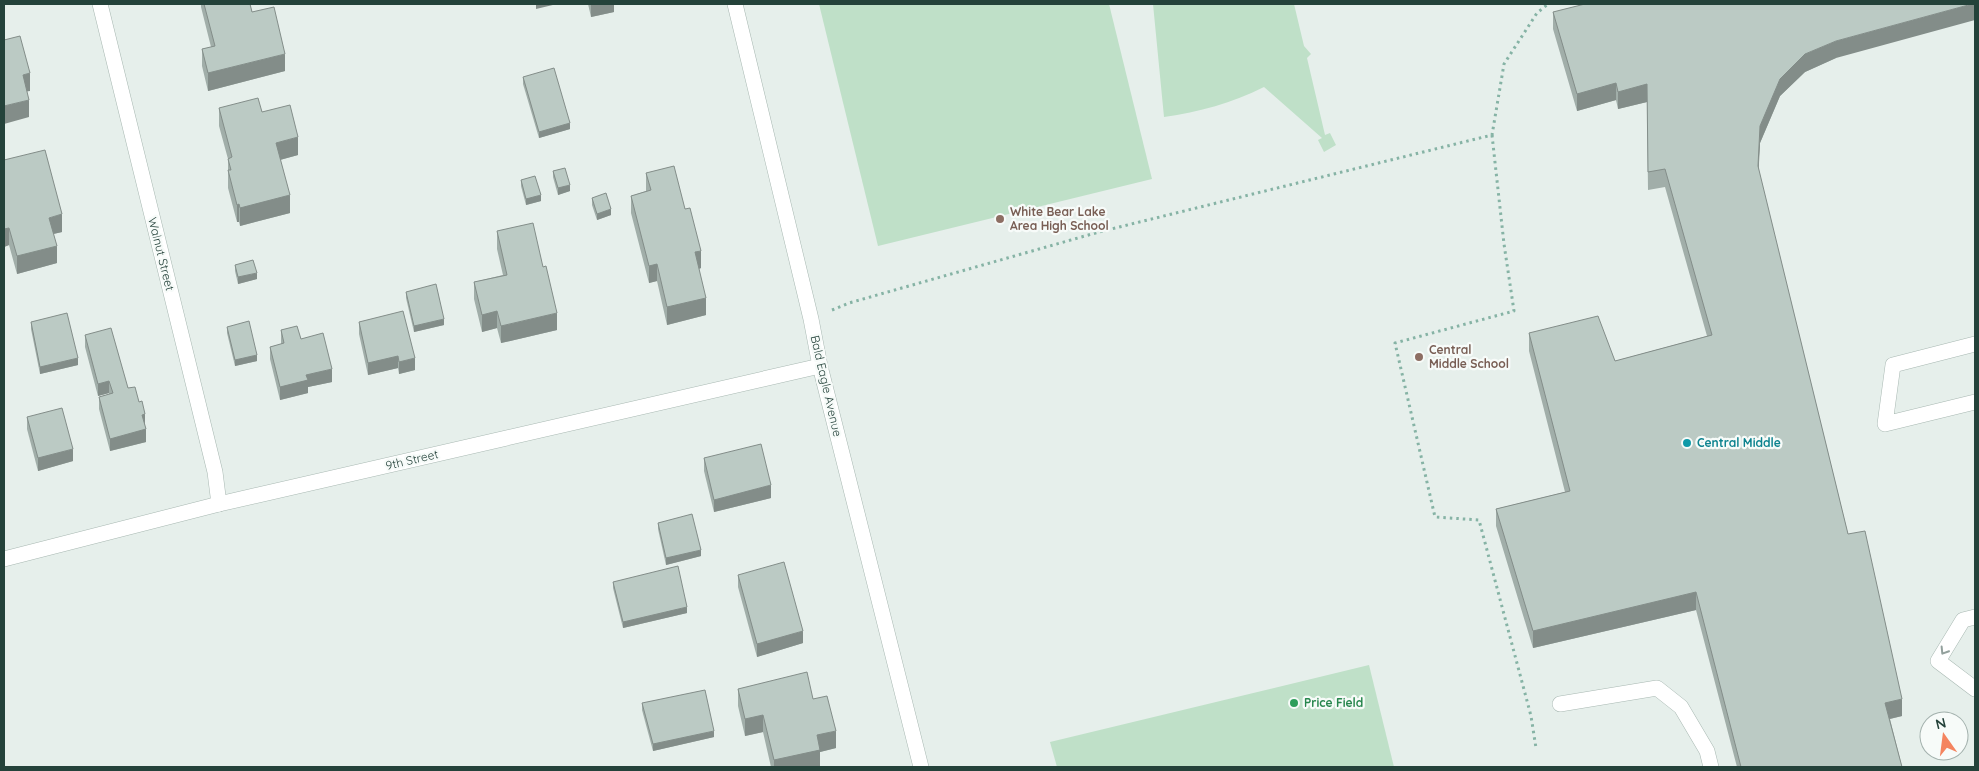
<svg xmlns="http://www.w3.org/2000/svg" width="1979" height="771" font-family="Quicksand,sans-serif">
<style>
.green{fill:#bfe0c8}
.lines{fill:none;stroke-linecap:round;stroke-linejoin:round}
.minor-casing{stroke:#a8b8b2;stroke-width:16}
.path{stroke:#86b3a5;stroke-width:3;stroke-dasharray:2.5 4;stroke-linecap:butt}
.minor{stroke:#fff;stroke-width:15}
.wall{fill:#a1aea9}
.shaded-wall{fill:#838d89}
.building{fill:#bbcac4;stroke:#838d89}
.oneway{stroke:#92a09c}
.education-dot{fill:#8d6e63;stroke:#f7fbf9;stroke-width:2}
.culture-dot{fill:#0f9aa8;stroke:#f7fbf9;stroke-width:2}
.leisure-dot{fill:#2e9e5b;stroke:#f7fbf9;stroke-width:2}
.labels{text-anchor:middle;stroke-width:4.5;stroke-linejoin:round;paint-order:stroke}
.education-label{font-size:12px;font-weight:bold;fill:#785e54;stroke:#f7fbf9;text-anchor:start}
.street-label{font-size:12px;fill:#24423a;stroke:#f7fbf9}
.culture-label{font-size:12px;font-weight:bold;fill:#0d838f;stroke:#f7fbf9;text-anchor:start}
.leisure-label{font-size:12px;font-weight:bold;fill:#27864d;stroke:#f7fbf9;text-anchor:start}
</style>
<rect width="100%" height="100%" fill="#e6efeb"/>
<g class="green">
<path d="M819,4H1109L1152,179L878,246Z"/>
<path d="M1153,4H1294L1304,46L1311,54L1307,58L1325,135L1330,133L1336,145L1324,152L1318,140L1322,138L1264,87C1232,103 1199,112 1164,117Z"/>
<path d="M1369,665L1394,767H1057L1050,742Z"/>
</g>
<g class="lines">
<defs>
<g id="minor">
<path d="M100,4L215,472L219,504"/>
<path d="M735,4L811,319L820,366L921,767"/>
<path d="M1975,344L1893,365L1885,424L1975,402"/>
<path d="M4,559L219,504L820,366"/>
<path d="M1975,617L1963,620L1938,661L1975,689"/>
<path d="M1560,704L1657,688L1681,707L1707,751L1711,767"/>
</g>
</defs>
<use href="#minor" class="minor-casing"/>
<g class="path">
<path d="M1492,135L1504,244L1514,311L1395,343L1435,517L1479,520L1531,716L1536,748"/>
<path d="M832,310L849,303L1099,232L1492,135L1504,64L1537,13L1548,4"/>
</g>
<use href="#minor" class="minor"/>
</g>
<g class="wall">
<path d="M201,4H250L252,12L285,71L208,91L202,66V49L211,47L201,7Z"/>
<path d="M588,4H614V12L591,17Z"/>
<path d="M1553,12L1836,58L1805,72L1780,96L1760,143L1758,169L1848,534L1902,716L1890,719L1902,767H1737L1696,610L1533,648L1496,526V509L1565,492L1529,351V333L1615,361L1707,336L1665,187L1648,190L1647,102L1618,109L1616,100L1577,111L1553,29Z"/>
<path d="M523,77L570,129L539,138L523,84Z"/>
<path d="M219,108L262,112L298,155L280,160L290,213L240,226L239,222H237L228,188V159L219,126Z"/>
<path d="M4,160L62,232L53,234L57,263L17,274L9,245L4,247Z"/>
<path d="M553,171L570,191L558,195L553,177Z"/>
<path d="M646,173L685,209L701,268L699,269L706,315L667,325L657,281L649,283L631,213V196L646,191Z"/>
<path d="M521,180L541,201L526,205L521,186Z"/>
<path d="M592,198L611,215L597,220L592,205Z"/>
<path d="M497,231L557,330L501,343L497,328L482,332L474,299V282L503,275L497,249Z"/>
<path d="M235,265L257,279L238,284L235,271Z"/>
<path d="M406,292L444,325L414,332L406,298Z"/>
<path d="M31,322L78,365L40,374L31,329Z"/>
<path d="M359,322L415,370L399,374L398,368L368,375L359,334Z"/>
<path d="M227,327L257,361L235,366L227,333Z"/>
<path d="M281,330L301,339L332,382L308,387V393L280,400L270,359V347L281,344Z"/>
<path d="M85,335L128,388L145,426L146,442L110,451L99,409V397L109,394V393L98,396L85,347Z"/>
<path d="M27,417L73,461L38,471L27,429Z"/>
<path d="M704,458L771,498L714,512L704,471Z"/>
<path d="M658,523L701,556L666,565L658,529Z"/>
<path d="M738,575L803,643L757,657L738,587Z"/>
<path d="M613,582L687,613L623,628L613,588Z"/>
<path d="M738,689L813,699L836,748L820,752V767H771L763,732L745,736L738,706Z"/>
<path d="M642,703L714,737L653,751L642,710Z"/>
</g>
<g class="shaded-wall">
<path d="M536,4H557L536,9Z"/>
<path d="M591,4H614V12L591,17Z"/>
<path d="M1972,4H1975V20L1836,58L1805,72L1780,96L1760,143L1758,183V166L1760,126L1780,79L1805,54L1836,41Z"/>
<path d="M285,54V71L208,91V73Z"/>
<path d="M30,73V91L23,92V75Z"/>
<path d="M1616,83V100L1577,111V94Z"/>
<path d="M1647,84V102L1618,109V92Z"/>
<path d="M29,100V117L4,124V106Z"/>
<path d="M570,123V129L539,138V132Z"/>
<path d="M298,137V155L276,161V143Z"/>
<path d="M570,185V191L558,195V188Z"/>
<path d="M290,195V213L240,226V208Z"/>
<path d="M541,195V201L526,205V199Z"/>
<path d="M239,204V222H237V205Z"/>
<path d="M611,209V215L597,220V214Z"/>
<path d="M62,214V232L49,235V218Z"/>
<path d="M9,228V245L4,247V229Z"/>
<path d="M57,246V263L17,274V256Z"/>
<path d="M701,251V268L695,270V252Z"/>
<path d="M657,264V281L649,283V266Z"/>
<path d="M257,273V279L238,284V277Z"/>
<path d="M706,298V315L667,325V307Z"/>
<path d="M497,311V328L482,332V315Z"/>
<path d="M557,313V330L501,343V326Z"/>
<path d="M444,319V325L414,332V326Z"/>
<path d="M257,355V361L235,366V360Z"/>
<path d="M398,356V368L368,375V363Z"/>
<path d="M78,358V365L40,374V367Z"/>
<path d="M415,358V370L399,374V362Z"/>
<path d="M332,369V382L308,387V393L280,400V387L306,375Z"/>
<path d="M109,381V393L98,396V384Z"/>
<path d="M145,414V426L142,427V415Z"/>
<path d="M146,429V442L110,451V439Z"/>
<path d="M73,449V461L38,471V458Z"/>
<path d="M771,485V498L714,512V500Z"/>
<path d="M701,550V556L666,565V558Z"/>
<path d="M1696,592V610L1533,648V631Z"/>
<path d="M687,607V613L623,628V622Z"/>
<path d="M803,631V643L757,657V644Z"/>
<path d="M1902,699V716L1885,720V703Z"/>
<path d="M763,715V732L745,736V719Z"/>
<path d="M714,731V737L653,751V744Z"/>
<path d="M836,731V748L820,752V767H774V760L817,735Z"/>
</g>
<g class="building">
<path d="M204,4H250L252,12L274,7L285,54L208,73L202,49L215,46Z"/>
<path d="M1585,4H1972L1836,41L1805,54L1780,79L1760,126L1758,166L1848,534L1865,531L1902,699L1885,703L1902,767H1741L1696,592L1533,631L1496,509L1570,491L1529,333L1598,316L1615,361L1712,335L1665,169L1648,172L1647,84L1618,92L1616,83L1577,94L1553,12Z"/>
<path d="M20,36L30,73L23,75L29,100L4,106V40Z"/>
<path d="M554,68L570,123L539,132L523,77Z"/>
<path d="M258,98L262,112L290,105L298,137L276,143L290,195L240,208L239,204L237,205L228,170H231L228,159L232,157L219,108Z"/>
<path d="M45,150L62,214L49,218L57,246L17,256L9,228L4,229V160Z"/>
<path d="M674,166L685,209L690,208L701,251L695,252L706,298L667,307L657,264L649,266L631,196L651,190L646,173Z"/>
<path d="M565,168L570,185L558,188L553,171Z"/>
<path d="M535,176L541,195L526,199L521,180Z"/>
<path d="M606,193L611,209L597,214L592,198Z"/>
<path d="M533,223L543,267L546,266L557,313L501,326L497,311L482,315L474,282L507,275L497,231Z"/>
<path d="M253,260L257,273L238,277L235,265Z"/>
<path d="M436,284L444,319L414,326L406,292Z"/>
<path d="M403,311L415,358L399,362L398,356L368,363L359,322Z"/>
<path d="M67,313L78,358L40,367L31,322Z"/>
<path d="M249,321L257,355L235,360L227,327Z"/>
<path d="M297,326L301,339L323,333L332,369L306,375L308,380L280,387L270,347L284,343L281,330Z"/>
<path d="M111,328L128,388L135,387L139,402L142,401L145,414L142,415L146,429L110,439L99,397L113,393L109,381L98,384L85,335Z"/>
<path d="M62,408L73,449L38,458L27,417Z"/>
<path d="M761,444L771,485L714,500L704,458Z"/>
<path d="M692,514L701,550L666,558L658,523Z"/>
<path d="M784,562L803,631L757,644L738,575Z"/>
<path d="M678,566L687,607L623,622L613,582Z"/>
<path d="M807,672L813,699L827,696L836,731L817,735L820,750L774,760L763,715L745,719L738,689Z"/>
<path d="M705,690L714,731L653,744L642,703Z"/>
</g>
<defs><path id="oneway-chevron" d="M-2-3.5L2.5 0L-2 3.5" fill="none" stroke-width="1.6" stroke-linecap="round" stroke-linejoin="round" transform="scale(1.25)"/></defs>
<use class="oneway" href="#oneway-chevron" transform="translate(1944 651) rotate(122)"/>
<g class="education-dot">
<circle cx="1000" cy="219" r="5"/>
<circle cx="1419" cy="357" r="5"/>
</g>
<circle class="culture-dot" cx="1687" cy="443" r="5"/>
<circle class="leisure-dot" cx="1294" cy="703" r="5"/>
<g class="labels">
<g class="education-label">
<text x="1010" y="216">White Bear Lake<tspan x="1010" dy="14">Area High School</tspan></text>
<text x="1429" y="354">Central<tspan x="1429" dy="14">Middle School</tspan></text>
</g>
<g class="street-label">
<text transform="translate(161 254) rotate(76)" y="4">Walnut Street</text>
<text transform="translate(826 386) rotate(77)" y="4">Bald Eagle Avenue</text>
<text transform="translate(412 460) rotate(-13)" y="4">9th Street</text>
</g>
<g class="culture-label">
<text x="1697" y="447">Central Middle</text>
</g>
<g class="leisure-label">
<text x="1304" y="707">Price Field</text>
</g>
</g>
<rect width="1979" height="771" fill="none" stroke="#24423a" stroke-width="10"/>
<g transform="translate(1944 736) rotate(346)"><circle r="24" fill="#f7fbf9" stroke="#a3b1ad"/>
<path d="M0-4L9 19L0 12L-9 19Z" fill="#f4845f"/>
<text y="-8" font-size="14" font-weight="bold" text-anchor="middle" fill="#24423a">N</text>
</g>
</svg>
